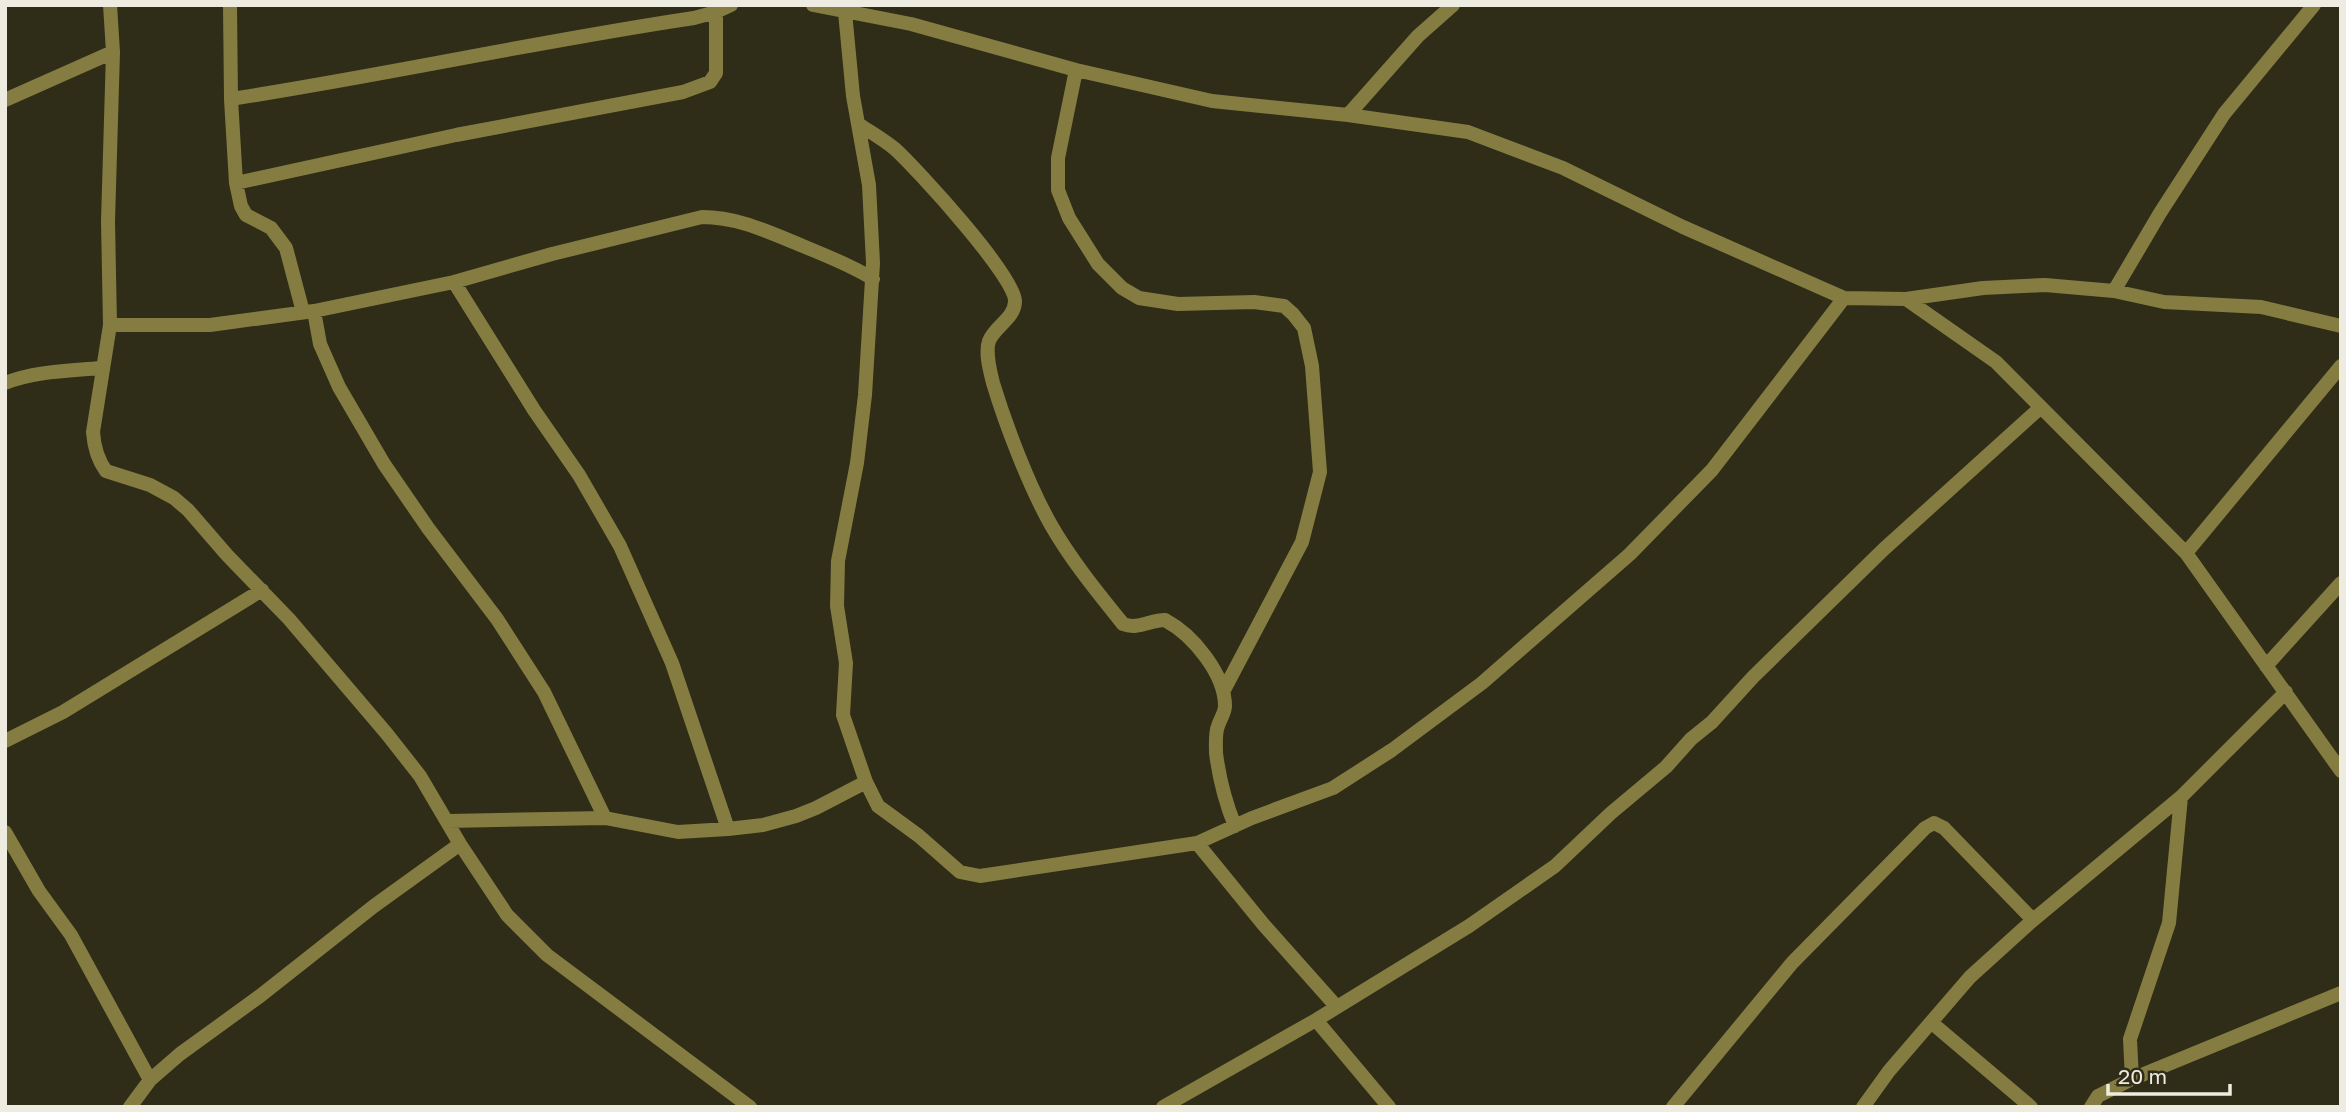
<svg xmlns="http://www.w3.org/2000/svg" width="2346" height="1112" viewBox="0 0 2346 1112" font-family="'Golos Text',sans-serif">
<rect width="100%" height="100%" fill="#2f2c18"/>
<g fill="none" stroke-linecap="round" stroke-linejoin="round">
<!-- minor -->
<path stroke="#857c42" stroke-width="14" d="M110,5L113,52L108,221L110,325L93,432C94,446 97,459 106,471L150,485L174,498L188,510L227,555L289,619L387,734L420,776L460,844L507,915L547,955L750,1107
M230,5L231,99L236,183L241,206L246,215L271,228L286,248L303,312
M813,5L911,24L1076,70L1212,101L1348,115L1468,132L1563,168L1683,227L1844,298L1906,299L1983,288L2045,285L2114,291L2164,302L2261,307L2341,326
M845,12L853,96L869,185L873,263L865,395L857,463L838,561L837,606L846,663L843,715L866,782L878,806L919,836L960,872L980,876L1197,843L1252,818L1333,788L1392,750L1482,683L1630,554L1712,470L1844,298
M1076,70L1058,158V190L1069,218L1098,264L1122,288L1139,298L1178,304L1254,302L1284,306L1293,314L1304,328L1312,366L1320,472L1302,542L1224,690
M231,99C386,75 539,41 694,18L716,12L731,5
M5,100L113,52
M1348,115L1418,36L1453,5
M860,125C872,133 884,140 895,149C916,168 1017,278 1015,302C1014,319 995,326 989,341C985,353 990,371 993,383C1006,426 1029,486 1051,525C1071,560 1098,593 1123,624C1138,630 1150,620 1165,620C1193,635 1225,674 1225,706C1225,713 1220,719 1218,726C1215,733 1216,745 1216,753C1219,777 1226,804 1235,826
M236,183L456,135L683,92L710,82L716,73V12
M454,282L534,410L579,475L620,546L672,663L728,829
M2114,291L2160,213L2224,114L2314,5
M1906,299L1996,362L2186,553L2341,771
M314,311L320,344L339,387L384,464L428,528L497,619L544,692L605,818
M110,325H210L314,311L454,282L552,254L702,217C737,217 766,231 798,244C824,255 849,264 873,279
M5,383C36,371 69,371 101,368
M2186,553L2341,366
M2266,666L2341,583
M5,741L63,712L262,590
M448,821L605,818L678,832L728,829L763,825L796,816L816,808L866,782
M5,832L39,891L71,935L150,1080
M1197,843L1263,924L1336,1006
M1316,1020L1389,1107
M1932,1023L2031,1107
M2132,1079L2341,993
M130,1107L150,1080L180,1054L260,996L374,906L460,844
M1163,1107L1316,1020L1469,926L1555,866L1611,813L1666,767L1691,739L1712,722L1753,677L1884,549L2041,407
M1673,1107L1792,963L1925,828L1934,823L1944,828L2033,920
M1863,1107L1889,1071L1970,977L2033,920L2181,797L2286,692
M2091,1107L2098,1096L2132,1079L2130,1039L2169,923L2181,797"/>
</g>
<!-- border -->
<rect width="2346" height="1112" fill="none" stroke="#eeece0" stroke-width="14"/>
<!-- scale -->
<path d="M2108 1084v10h122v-10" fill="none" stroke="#eeece0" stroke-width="3.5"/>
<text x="2118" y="1084" font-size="21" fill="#eeece0" stroke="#2f2c18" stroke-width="5" paint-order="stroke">20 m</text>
</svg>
